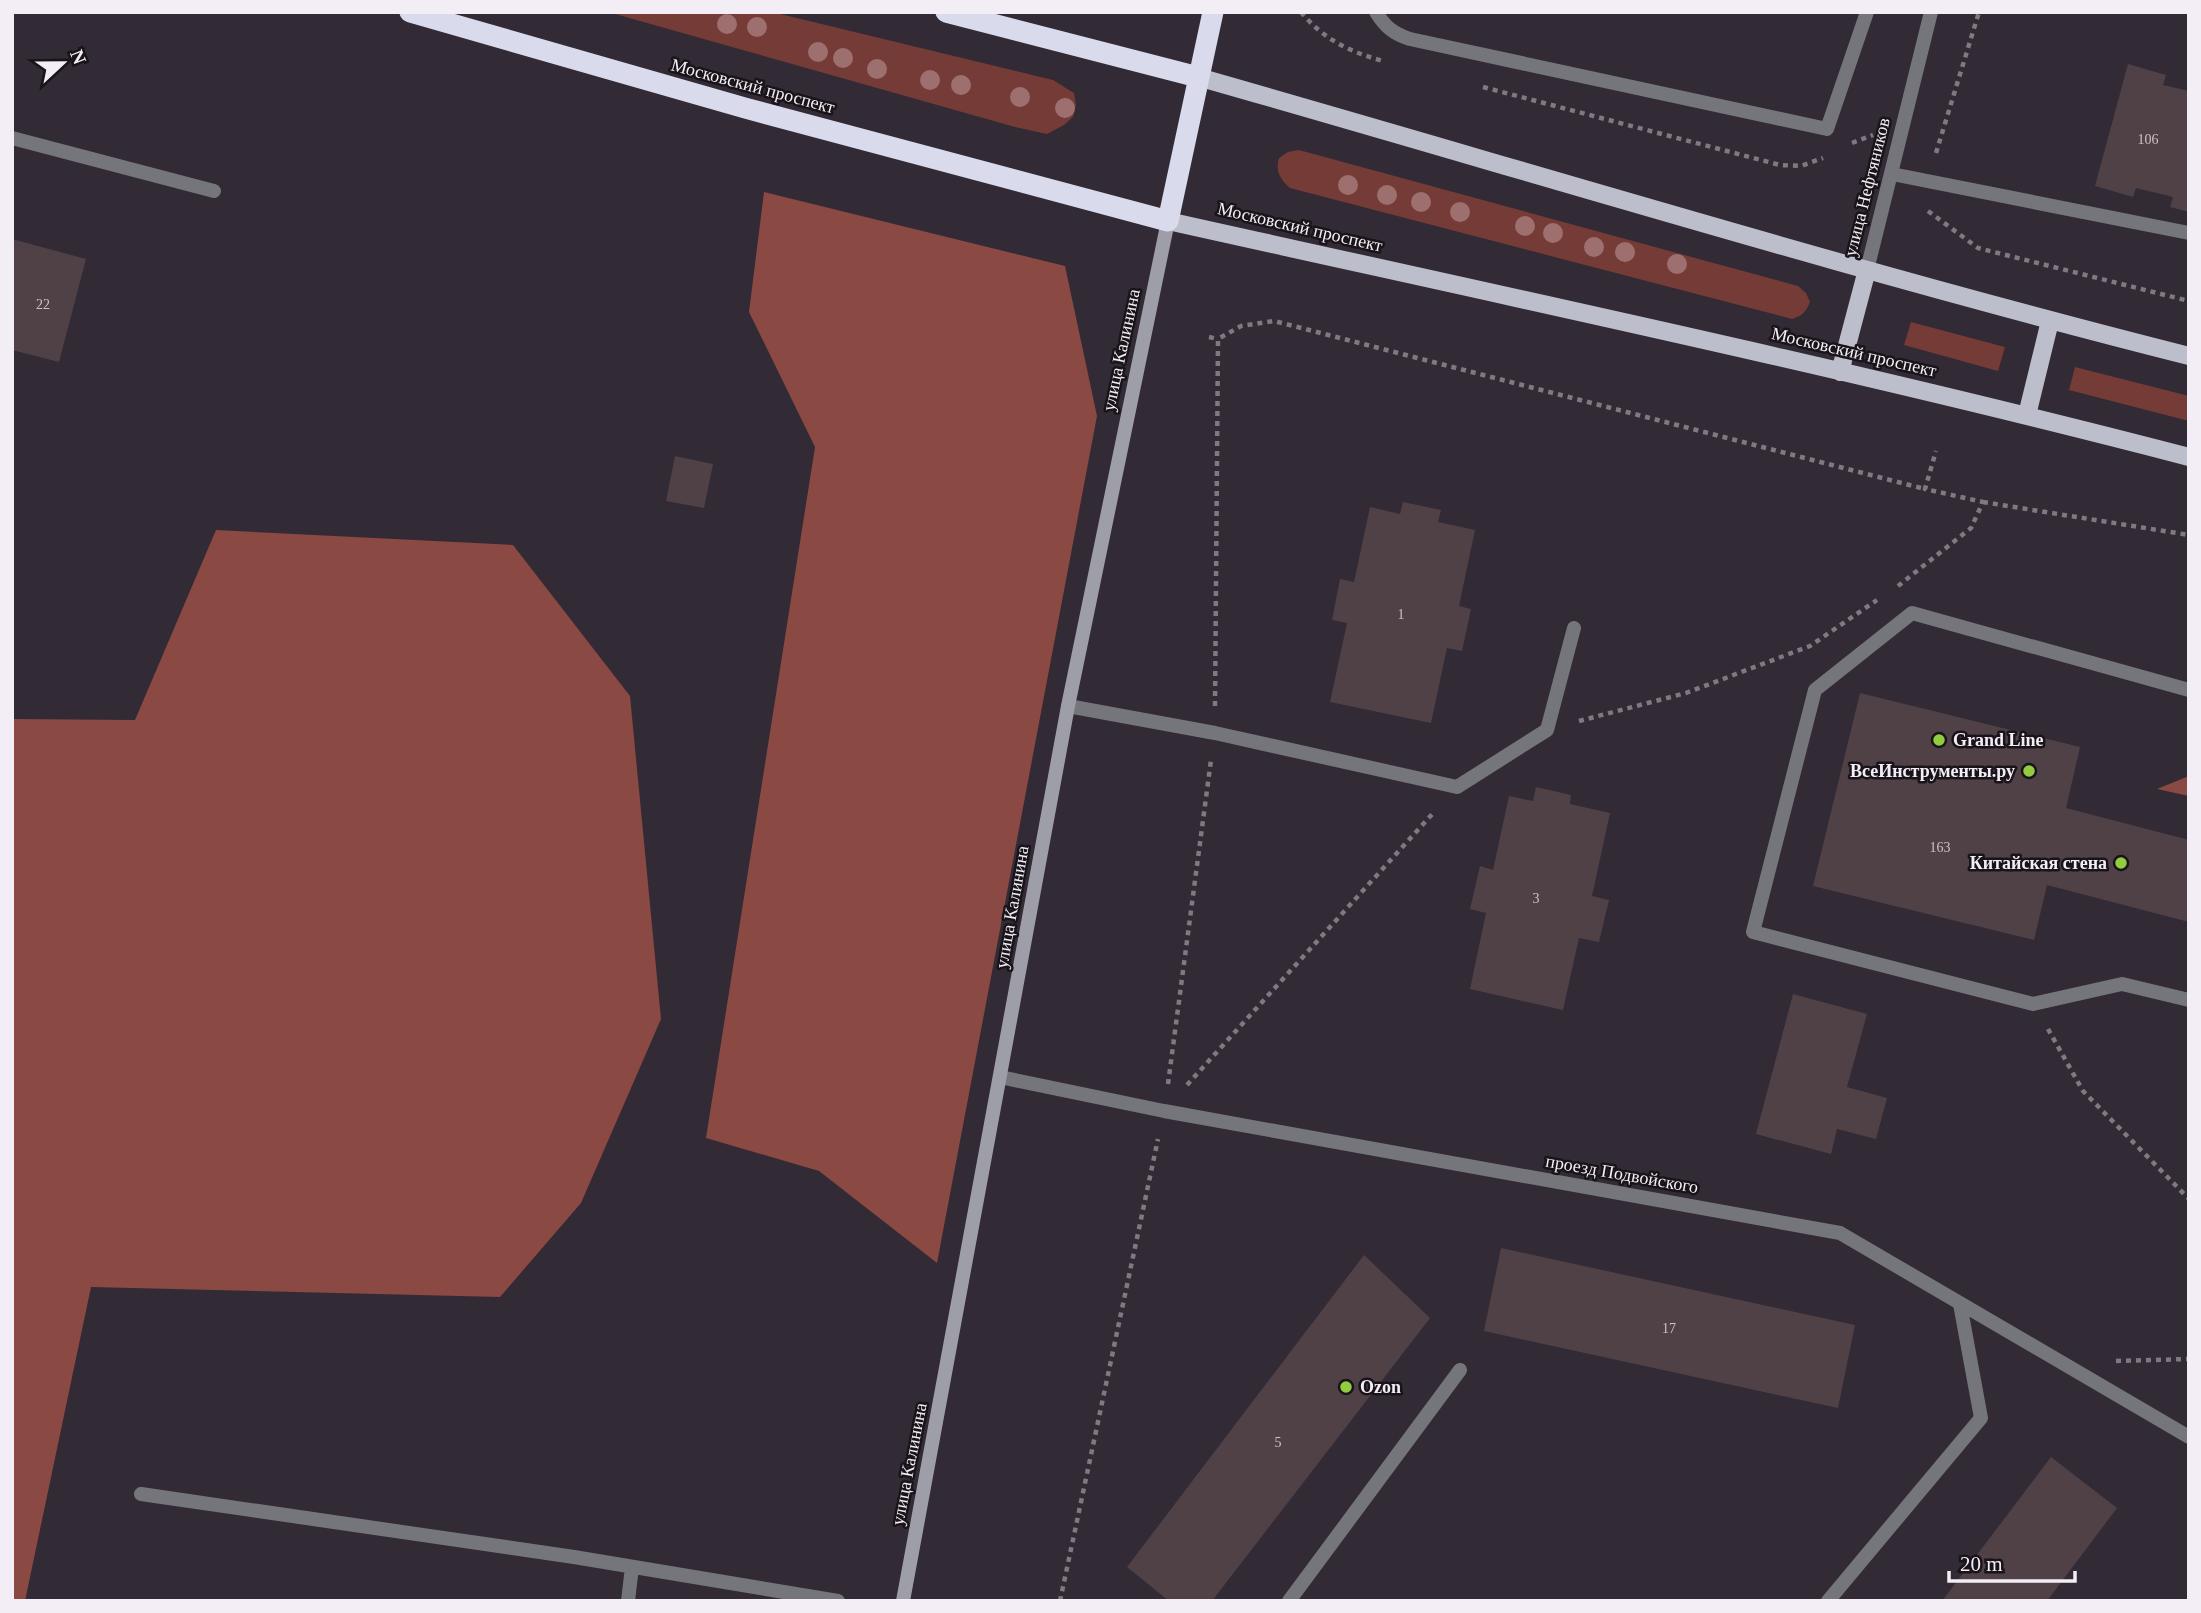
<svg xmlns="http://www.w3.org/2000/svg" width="2201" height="1613" viewBox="0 0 2201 1613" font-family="'Times New Roman',serif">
<rect width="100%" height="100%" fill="#322a35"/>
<!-- green -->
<path fill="#743b37" d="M608,12H772L1053,80L1074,93L1076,105L1073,117L1064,125L1047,134L1015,127Z
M1299,150L1798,286L1806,293L1810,302C1806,312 1802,316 1792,319L1290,188C1280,179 1275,171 1279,158L1288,152Z
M1911,322L2005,347L1998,371L1904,345Z
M2075,367L2189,396V421L2069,390Z"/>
<!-- forest -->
<path fill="#8a4943" d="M764,192L1065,266L1097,416L937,1263L819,1171L706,1138L815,447L749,312Z
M216,530L513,545L630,696L661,1019L581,1203L500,1297L91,1287L25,1601H12V719L135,720Z
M2189,776V796L2157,789Z"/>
<!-- building -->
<path fill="#504147" d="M2128,64L2166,75L2163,85L2189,91V212L2170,207L2173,197L2136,188L2133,197L2095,186Z
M12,239L86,259L59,362L12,350Z
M675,456L713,464L704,508L666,501Z
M1403,502L1441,510L1438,522L1475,530L1459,606L1471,609L1462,651L1447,648L1431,723L1330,702L1347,623L1332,620L1340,579L1354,582L1370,507L1400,514Z
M1860,693L2080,747L2066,808L2189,840V922L2047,885L2034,940L1813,886Z
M1536,787L1571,795L1570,804L1610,813L1592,896L1609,900L1599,942L1579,938L1563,1010L1470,989L1486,913L1470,909L1480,866L1493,870L1509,796L1533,801Z
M1793,994L1867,1014L1847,1087L1887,1098L1876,1139L1837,1129L1831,1154L1756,1134Z
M1501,1248L1855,1325L1838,1408L1484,1331Z
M1364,1255L1430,1318L1212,1601H1169L1127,1567Z
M2051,1457L2117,1508L2047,1601H1942Z"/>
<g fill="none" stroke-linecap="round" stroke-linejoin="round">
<!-- path -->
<path stroke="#807982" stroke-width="4.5" stroke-dasharray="5 5" stroke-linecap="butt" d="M1301,12C1323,39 1350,52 1383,61
M1483,87L1780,165L1801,166L1823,158
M1852,143L1873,135
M1936,153L1979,12
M1928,211L1978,248L2189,301
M1209,337L1218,339
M1983,502L2189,535
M1898,586L1971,528L1983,502L1925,489L1936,451
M1215,706L1218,339L1241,326L1274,321L1925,489
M1579,721L1686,693L1810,646L1877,600
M2048,1029L2083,1091L2189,1199
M1168,1084L1211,760
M1187,1085L1435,811
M2116,1361L2189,1359
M1060,1601L1158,1139"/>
<!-- lane -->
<path stroke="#75767c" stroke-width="14" d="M1376,12C1385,27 1394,34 1410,39L1827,129L1867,12
M12,138L214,191
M1892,174L2189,233
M2189,690L1912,613L1815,690L1753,932L2033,1004L2122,984L2189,1000
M1068,706L1215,733L1457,787L1547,730L1574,628
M141,1494L574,1557L838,1601
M628,1601L632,1567
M1289,1601L1460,1370
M1828,1601L1981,1418L1960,1304"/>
<!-- street -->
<path stroke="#75767c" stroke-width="14" d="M1867,270L1931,12
M1000,1077L1164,1111L1840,1233L2189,1437"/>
<!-- secondary -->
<path stroke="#9e9ea9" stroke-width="14" d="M903,1601L1068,706L1168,221"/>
<!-- primary -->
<path stroke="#bdbecc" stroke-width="18" d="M1198,77C1528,171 1856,272 2189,356
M1168,221C1509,297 1851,369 2189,457
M1840,372L1867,270
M2027,415L2050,321"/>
<!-- highway -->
<path stroke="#d9daec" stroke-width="21" d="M410,12L745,108L1168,221L1213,12
M946,12L1198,77"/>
</g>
<!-- trees -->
<g fill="#9e6f6f">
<circle cx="727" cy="24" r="10"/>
<circle cx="757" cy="27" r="10"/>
<circle cx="818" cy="52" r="10"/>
<circle cx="843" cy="58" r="10"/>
<circle cx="877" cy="69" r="10"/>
<circle cx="930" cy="80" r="10"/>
<circle cx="961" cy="85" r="10"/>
<circle cx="1020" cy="97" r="10"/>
<circle cx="1065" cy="108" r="10"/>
<circle cx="1348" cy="185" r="10"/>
<circle cx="1387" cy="195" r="10"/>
<circle cx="1421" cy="202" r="10"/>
<circle cx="1460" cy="212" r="10"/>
<circle cx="1525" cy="226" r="10"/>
<circle cx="1553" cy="233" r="10"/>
<circle cx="1594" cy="247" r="10"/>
<circle cx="1625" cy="252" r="10"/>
<circle cx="1677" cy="264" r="10"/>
</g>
<!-- markers -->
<g fill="#91cd3f" stroke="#181419" stroke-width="2.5">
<circle cx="1939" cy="740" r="7"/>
<circle cx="2029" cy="771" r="7"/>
<circle cx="2121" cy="863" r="7"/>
<circle cx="1346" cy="1387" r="7"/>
</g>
<g text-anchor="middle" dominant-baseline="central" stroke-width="5" stroke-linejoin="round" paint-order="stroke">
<!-- number labels -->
<g font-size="14" fill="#cac3ca">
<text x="2148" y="139">106</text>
<text x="43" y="304">22</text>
<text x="1401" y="614">1</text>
<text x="1940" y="847">163</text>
<text x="1536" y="898">3</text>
<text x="1669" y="1328">17</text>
<text x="1278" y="1442">5</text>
</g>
<!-- street labels -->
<g font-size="18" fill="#f3eef5" stroke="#181419">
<text transform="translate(753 86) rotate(15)">Московский проспект</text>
<text transform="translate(1867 187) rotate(-76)">улица Нефтяников</text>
<text transform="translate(1300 227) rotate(13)">Московский проспект</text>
<text transform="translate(1121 350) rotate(-78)">улица Калинина</text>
<text transform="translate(1854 352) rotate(13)">Московский проспект</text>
<text transform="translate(1012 907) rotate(-80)">улица Калинина</text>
<text transform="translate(1622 1174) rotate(10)">проезд Подвойского</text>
<text transform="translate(909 1464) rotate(-79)">улица Калинина</text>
</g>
<!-- poi labels -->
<g font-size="18" font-weight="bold" fill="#f3eef5" stroke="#181419" text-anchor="start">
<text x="1953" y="740">Grand Line</text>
<text x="2015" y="771" text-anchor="end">ВсеИнструменты.ру</text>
<text x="2107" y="863" text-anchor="end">Китайская стена</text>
<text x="1360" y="1387">Ozon</text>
</g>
</g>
<!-- border -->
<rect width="2201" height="1613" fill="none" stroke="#f3eef5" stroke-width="28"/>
<!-- north arrow -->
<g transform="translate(63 63) rotate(68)" stroke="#181419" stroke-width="5" paint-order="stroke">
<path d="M0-5L12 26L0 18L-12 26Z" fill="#f3eef5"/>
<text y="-10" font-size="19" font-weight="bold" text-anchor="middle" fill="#f3eef5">N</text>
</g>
<!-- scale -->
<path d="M1949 1571v10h126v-10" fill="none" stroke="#f3eef5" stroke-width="3.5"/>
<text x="1960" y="1571" font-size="21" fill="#f3eef5" stroke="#181419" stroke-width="5" paint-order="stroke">20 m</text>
</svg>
